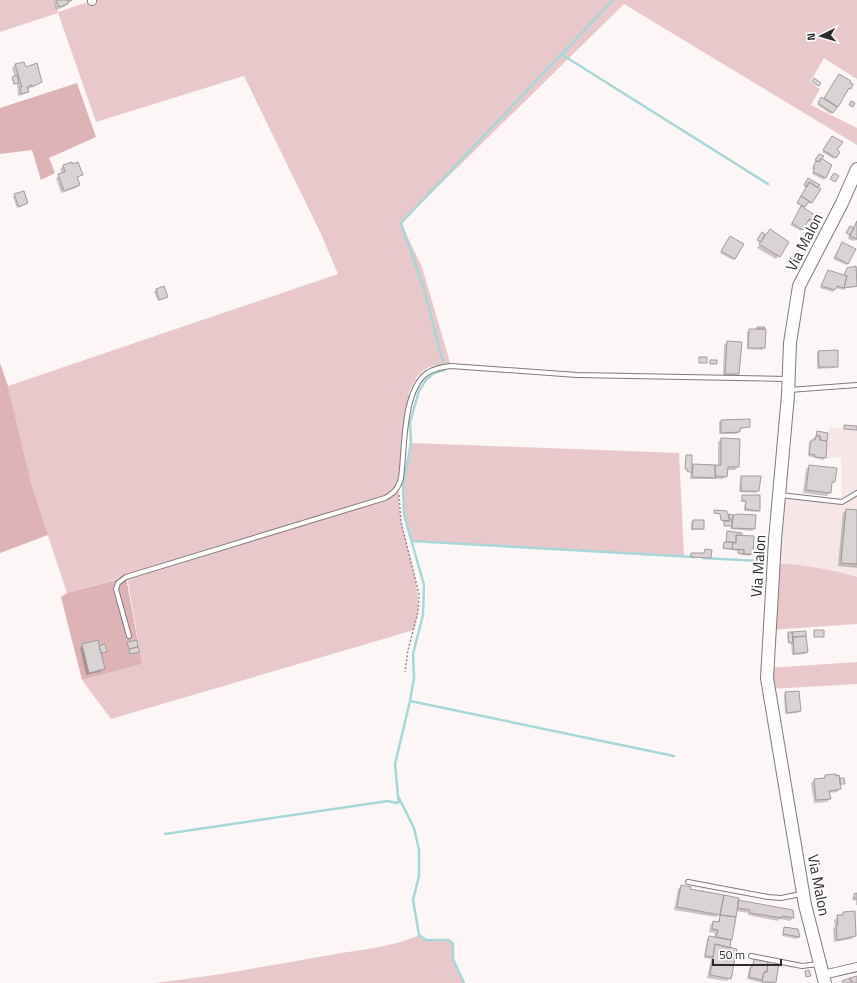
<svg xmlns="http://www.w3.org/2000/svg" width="857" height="983" viewBox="0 0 857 983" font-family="'Titillium Web',sans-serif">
<rect width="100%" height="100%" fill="#fdf6f6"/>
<!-- built -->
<path fill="#f6e6e7" d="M829,428L857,430V577L835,570L774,563L779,495L842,502L841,457L826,458Z"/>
<!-- green -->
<path fill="#e8c8cb" d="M0,0H53L58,12L94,0H857V79L824,58L810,82L820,89L811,105L857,128V145L624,4L401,223L422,267L451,366C428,361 418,372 409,392C408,428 397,465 399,501C401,545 428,586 414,630L111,719L82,680L142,664L127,576L67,593L31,484L8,386L338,274L321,234L244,76L96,122L58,13L0,32Z
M411,443L679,453L684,556L412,541L404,515L403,485Z
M774,563C803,565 829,568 857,577V624L770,630Z
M857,662V684L769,689L768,668Z
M419,935L426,940H449L453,944V959L464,983H153C212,977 271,965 330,955C357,950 394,947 419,935Z"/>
<!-- forest -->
<path fill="#deb3b6" d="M77,83L96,137L49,158L55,173L41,180L32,150L0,154V108Z
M0,363L8,386L31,483L48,535L0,553Z
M126,577L142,664L82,680L61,597L67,593Z"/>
<!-- shadow -->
<path fill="#0003" fill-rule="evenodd" d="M53,0H72L64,7L56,10Z
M15,65L25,68L41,82L27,90L25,94L18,96L17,84H14L12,78L15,77L12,68Z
M838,78L850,88L831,114L817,105L820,100L822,103Z
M831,139L835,157L834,159L822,152Z
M819,155L830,171L824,180L812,174L814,170L812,169Z
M63,166L82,174L76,179L79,185L76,188L61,193L56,178L62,174L60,169Z
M809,180L812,202L810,204L807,202L803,208L814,222L812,224L807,221L801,231L790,225L803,207L797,203L806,188L804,186Z
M15,195L27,203L17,208L13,197Z
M857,220V240L853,241L848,239L849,235L846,233L849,228L852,229Z
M762,233L766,235L779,256L776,259L757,248L761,243L758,241Z
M728,239L735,259L733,260L720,253Z
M842,243L848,263L846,265L833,259Z
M857,267V287L846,288L844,290L835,288L833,292L820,288L828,272L843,276L847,269Z
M156,290L167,297L158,301L154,292Z
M757,328L764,348L762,350L747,349V332L749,330H757Z
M727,342L738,374L735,377L723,376L724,345Z
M819,352L837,366L835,368L817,369V353Z
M721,421L749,426L739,430L737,434H719V422Z
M817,432L825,458L823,460L808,456L809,442L813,441L814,437H816Z
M721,439L738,467L735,470H726V476L723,479H690L691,472H687V469H685L686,457L691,467L693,465L718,466V442Z
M809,466L834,481L831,485L830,493L827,496L803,493L806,469Z
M742,477L758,491L756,493L739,492L740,479Z
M743,496L759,510L758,512L744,511L745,502H740Z
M846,510L857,511V568L838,566L843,513Z
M715,511L726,515L754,529L752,531L730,529L731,526H724V521H721L720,514H714ZM728,519L731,520V522H728Z
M693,521L703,528L701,530H691V523Z
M727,532L741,534L752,554L750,556L743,555L738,554V551L723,549V543H726Z
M805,632L807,652L805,654L792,655L791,643H788L787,634Z
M83,645L98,647L106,652L100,654L104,669L100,672L86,675L80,648Z
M786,693L800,711L798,713L785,714L784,695Z
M825,776L844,779V784L839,785L840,789L837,792L829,793L830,799L827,802L814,803L811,783L814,780L822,779Z
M681,886L689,890L738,901L793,918L790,921L780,919L778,921L748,915V913L736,911L729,948L730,978L727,981L707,978L711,959L704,958L707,939L709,937L714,938L715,933L709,932L710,925L713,922H717L722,914L720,913L716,917L674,910L678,889Z
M857,894V905H856V900L853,901L852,897Z
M843,913L855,936L852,939L834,942L833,929L835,927L834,920Z
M785,928L797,930L799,937L797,939L782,936Z
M755,960L775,982L774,983H763L747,979L749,969Z"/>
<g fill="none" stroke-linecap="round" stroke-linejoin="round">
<!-- stream -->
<path stroke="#a7d8d9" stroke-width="2.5" d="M561,54L768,184
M412,541L694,557
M703,558L760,561
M410,701L674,756
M165,834L388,801L396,803L399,802L398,797
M464,983L453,959V944L449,940H426L419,935L413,900L419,876V850L414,828L398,796L395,764L410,701L414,678L413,654L423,615L424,585L404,515L403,485L411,443L410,422L419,391L426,380L434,373L445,370L424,289L401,223L613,0"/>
</g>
<!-- building -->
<path fill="#dad3d3" stroke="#a39c9c" d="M56,0H72L67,2L68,4L59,7Z
M24,62L26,67L37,63L42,82L32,87V85L27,87L29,92L21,94L20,87H22L15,64Z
M839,74L851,81L850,83L853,84L851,89L849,88L838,107L824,98Z
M17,75L19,83L14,84L12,77Z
M814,78L821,83L819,86L812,82Z
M821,97L837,107L833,113L818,103Z
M851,101L855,103L853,107L849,105Z
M832,136L843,142L837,150L840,152L836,158L823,150Z
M819,154L824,156L819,162L815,160Z
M821,158L832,165L826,178L813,172L815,168L813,167L816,161L819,162Z
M72,162V164L78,162L83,175L77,177L80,185L64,191L58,174L65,172L63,165Z
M834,173L839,176L835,182L830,179Z
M808,178L820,185L818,188L809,182L807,187L804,185Z
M809,182L821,189L812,203L801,196Z
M24,191L28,203L19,207L14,194Z
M801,196L809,201L805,207L797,203Z
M801,206L818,217L815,223L809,219L803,230L792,223Z
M857,221V239L850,236Z
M850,226L854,228L850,235L846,233Z
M770,229L789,242L780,257L759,244Z
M762,232L765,234L761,242L757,240Z
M730,236L744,244L735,259L721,251Z
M842,242L856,249L848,264L835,257Z
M856,266L857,286L844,288L847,276L844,275L847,268Z
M828,270L847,276L844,288L837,286L835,290L821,286Z
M164,286L168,297L159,300L156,289Z
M757,327H765L764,329H757Z
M749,329H766L765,348H748Z
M727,341L742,342L739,374H725Z
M838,350V367H819L818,351Z
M699,357H707V363H699Z
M710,360H717V364H710Z
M750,419V427L740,428V432L721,433V420Z
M844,425L857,426V430L844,429Z
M817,431L828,433L827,441L820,440V436H816Z
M816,436H820V440L827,441L826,458L815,457V455L809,454L811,440H815Z
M721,438L740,439L739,467H728L727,477L715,476V465H721Z
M686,455H692V473L687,471V469H685Z
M693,464L715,465L716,478L692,477Z
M809,465L837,468L835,482H832L831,493L806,490Z
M741,476H761L759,491H741Z
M742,495H760V511L745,509L746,501L742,500Z
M846,509L857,510V564L841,563Z
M714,510L727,511V514H729V521L721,520L720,514L714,513Z
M729,514L733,515V519H729Z
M739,514L756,515L755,529L732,528L733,515Z
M693,520H704V529H692Z
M724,521H732V526H724Z
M727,531L742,533V535H736V543L726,542Z
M736,535L754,536L753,554H744V550L732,549L733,542L736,543Z
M724,542H733L732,549L723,548Z
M705,549L712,550L711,558L691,557V553H704Z
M738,549L744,550V554L738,553Z
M814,630H824V637H814Z
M806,631V636L793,637L792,632Z
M788,632H792L793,643H789Z
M806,636L808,652L794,654L793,637Z
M98,640L105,669L89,673L82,644Z
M137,640L138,647L129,649L127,642Z
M105,644L107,652L101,653L99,646Z
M138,647L140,652L130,654L129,649Z
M799,691L801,711L787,713L785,692Z
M836,774V776L839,775L841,789L829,791L831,799L816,800L814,779L825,778V775Z
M840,778H844L845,784H840Z
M681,885L691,887L690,889L724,895L720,915L677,907Z
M857,893V899H855L854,894Z
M724,895L739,898L736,917L720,915Z
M738,900L793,910L794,918L782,916V918L750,913V910L738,908Z
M855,911L856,936L837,940L836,925H838L837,915H843V912Z
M720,915L736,917L732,940L716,937L718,930L712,929L713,921L719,922Z
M784,927L798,929L800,937L783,934Z
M709,936L731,940L730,948L715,944L713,957L705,956Z
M715,944L737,949L731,979L710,975Z
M754,959L768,961L767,972H764L762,980L749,977L751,966H753Z
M768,961L779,963L776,982H762L764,972H767Z
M809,970L811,976L806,977L805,971Z
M857,976V983H852L850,978Z
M850,978L852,983H843L842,981Z"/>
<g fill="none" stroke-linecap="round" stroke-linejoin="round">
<defs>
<path id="lane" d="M789,390L857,385
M780,495L842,502L857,493
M129,636L116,589L118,583L126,577L385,498C394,493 398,489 401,478C405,450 402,391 427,373C435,368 442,367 451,366L577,375L787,379
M688,882L768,897L781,898L801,894
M751,956L802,966L818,964"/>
<path id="street" d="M92,0V1
M823,975L857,967"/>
<path id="secondary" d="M825,983L805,905L767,678L775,540L788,395L790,343L799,286L842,203L857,169"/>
</defs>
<!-- lane casing -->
<use href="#lane" stroke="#80797a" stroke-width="6"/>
<!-- street casing -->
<use href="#street" stroke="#80797a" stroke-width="10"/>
<!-- secondary casing -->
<use href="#secondary" stroke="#80797a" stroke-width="14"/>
<!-- path -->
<path stroke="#938e8e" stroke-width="1.5" stroke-dasharray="2 2" stroke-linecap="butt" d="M399,495L401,522L419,594L418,612L408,650L405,672"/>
<!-- lane -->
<use href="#lane" stroke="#fff" stroke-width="4"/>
<!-- street -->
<use href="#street" stroke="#fff" stroke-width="8"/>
<!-- secondary -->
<use href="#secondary" stroke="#fff" stroke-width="12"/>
</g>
<g text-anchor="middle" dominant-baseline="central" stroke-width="4" stroke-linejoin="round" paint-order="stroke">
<!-- street labels -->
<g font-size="15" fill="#2d2a2a" stroke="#fff">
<text transform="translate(804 242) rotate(-63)">Via Malon</text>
<text transform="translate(758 566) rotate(-86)">Via Malon</text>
<text transform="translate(819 885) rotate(79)">Via Malon</text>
</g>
</g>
<!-- north arrow -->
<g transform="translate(821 36) rotate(265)" stroke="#ffffff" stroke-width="3" paint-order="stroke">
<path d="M0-3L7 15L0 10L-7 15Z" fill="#2d2a2a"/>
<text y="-6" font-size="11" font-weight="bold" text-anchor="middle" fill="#2d2a2a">N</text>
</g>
<!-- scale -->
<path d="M713 959v6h68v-6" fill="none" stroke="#2d2a2a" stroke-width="2"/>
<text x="719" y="959" font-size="12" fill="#2d2a2a" stroke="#ffffff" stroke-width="3" paint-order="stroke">50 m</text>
</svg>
